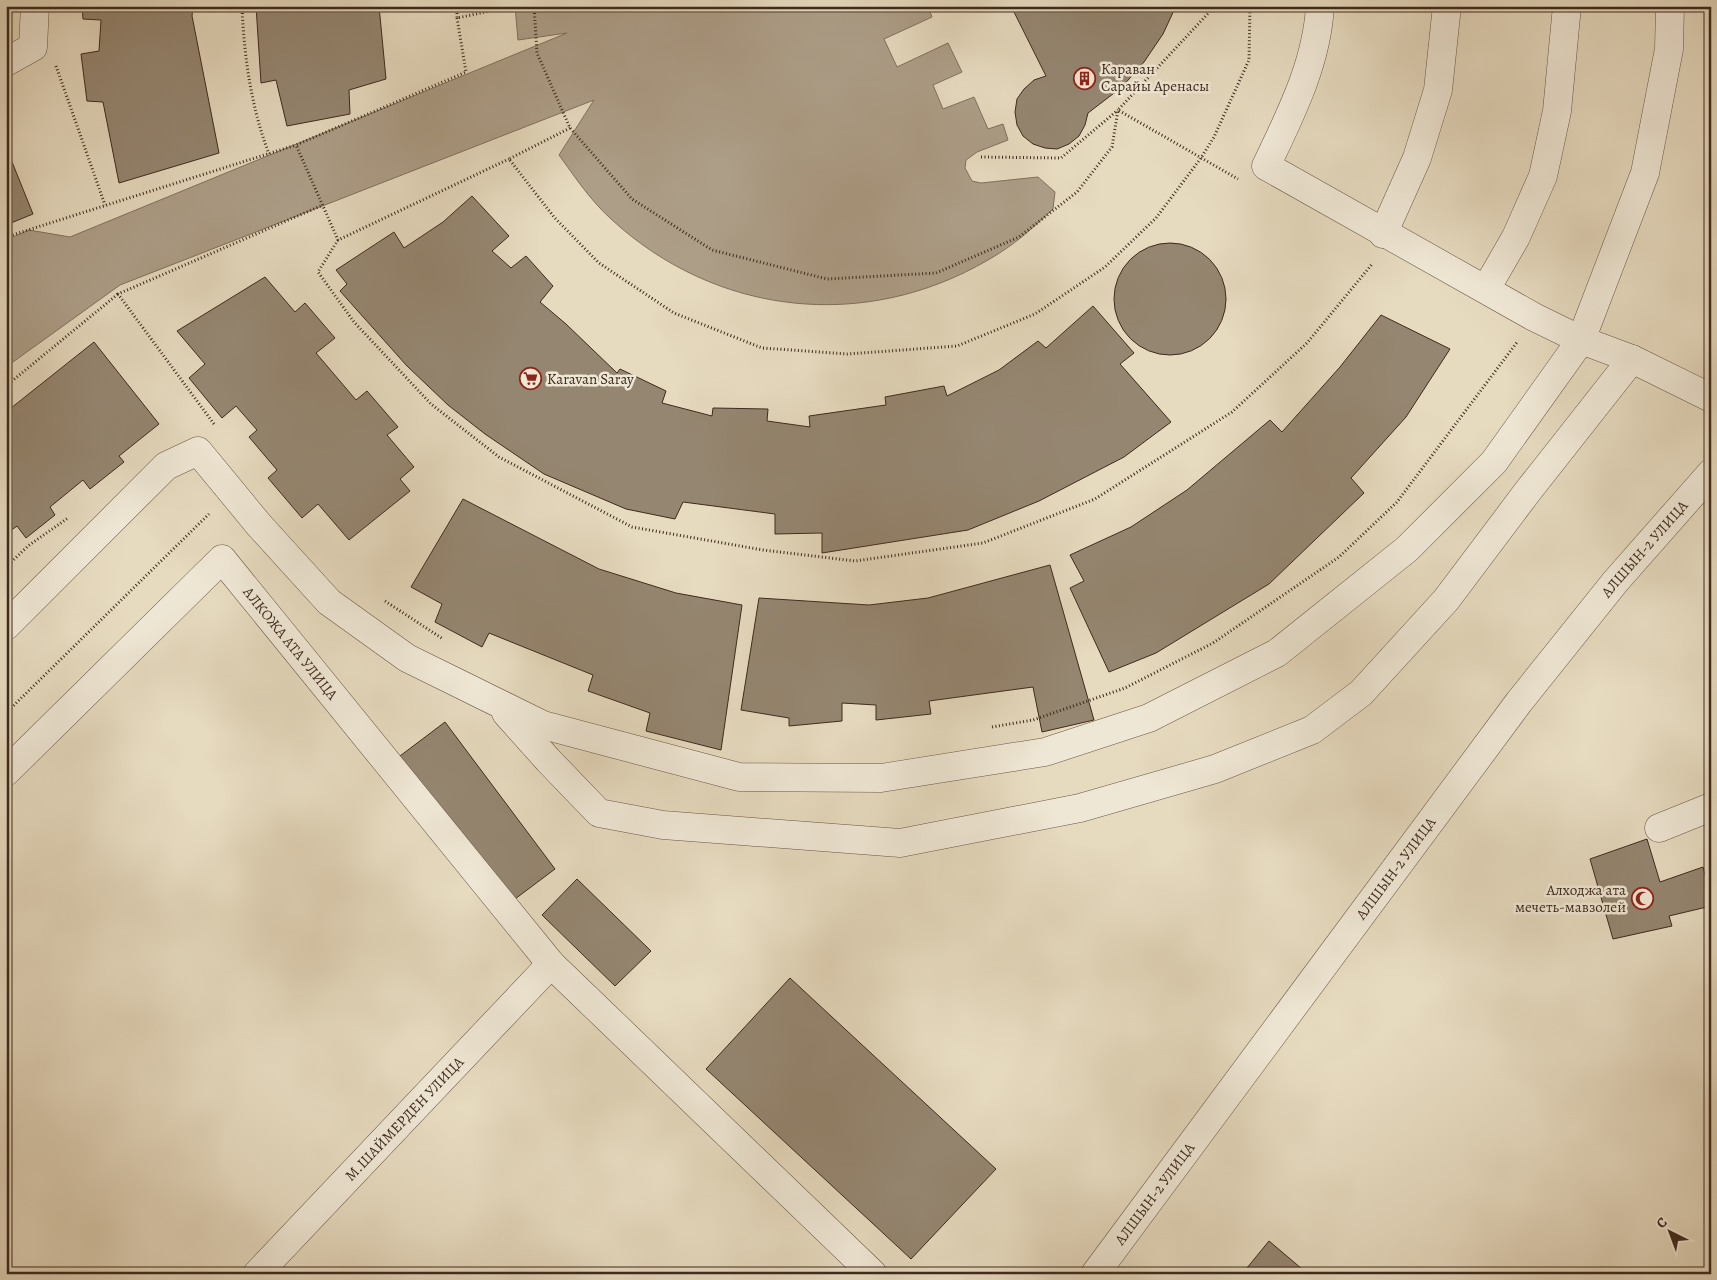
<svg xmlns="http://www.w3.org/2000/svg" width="1717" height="1280" viewBox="0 0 1717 1280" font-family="Alegreya,serif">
<rect width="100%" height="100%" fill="#e6dabf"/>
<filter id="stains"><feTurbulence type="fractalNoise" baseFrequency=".004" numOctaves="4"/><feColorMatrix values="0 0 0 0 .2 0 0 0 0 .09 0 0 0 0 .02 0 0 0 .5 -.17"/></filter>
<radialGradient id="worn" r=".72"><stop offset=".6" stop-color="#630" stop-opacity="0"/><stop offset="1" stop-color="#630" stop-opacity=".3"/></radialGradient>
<!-- water -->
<path fill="#ad9e88" stroke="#81705d" d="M515,6H899L900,9L907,6H928L932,17L884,39L897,67L948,43L962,72L933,85L943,109L974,97L988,129L1003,124L1008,140L977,152L966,160L965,168L972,181L981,183L1038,177L1055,192L1053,209C1033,228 1013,246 988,260C865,332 716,316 611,219C590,200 575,177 559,155L594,100L120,285L6,367V240L29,230L70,237L567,33L518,40Z"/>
<!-- building -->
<path fill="#958671" stroke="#3e2a1d" d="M82,6H193L192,16L219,153L119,183L103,102L87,101L81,54L99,51L101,20L83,19Z
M256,6H379L386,79L349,90L350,114L287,126L276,80L261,83Z
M1011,6H1176L1163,34L1144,62L1122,87L1088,113L1085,125L1079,136L1069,144L1057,149L1045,148L1033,144L1023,136L1017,125L1015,112L1017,99L1024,89L1034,80L1046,76Z
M6,147L33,214L6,225Z
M472,196L509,236L492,251L511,268L526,256L553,286L540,302L566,324L617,373L620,369L666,391L662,403L712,416L713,408L768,409L767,421L810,427L809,416L886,405L885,397L944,386L947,396L999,370L1038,341L1046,348L1093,306L1134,353L1120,364L1171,422L1124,457L1039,501L968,530L822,553V533L775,534V514L683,502L675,519L626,509L544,474L485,434L448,405L407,366L340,291L347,284L336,270L394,232L404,248L443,222Z
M1114 299a56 56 0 1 1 112 0a56 56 0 1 1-112 0Z
M265,277L295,312L305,303L335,338L316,353L356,400L367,391L398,427L387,435L414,467L400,479L410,491L349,540L318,504L302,518L268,478L277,470L249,437L257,430L236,406L222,418L189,378L205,364L177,331Z
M1381,315L1450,349L1406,417L1351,478L1364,493L1269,584L1156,653L1109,672L1070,588L1084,581L1070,555L1131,527L1187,490L1270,420L1282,432L1340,367Z
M94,342L159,424L119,456L124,462L90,489L83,480L50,507L55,515L26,538L17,526L6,534V412Z
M463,499L599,569L676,593L742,605L721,750L646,731L650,713L588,691L593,675L489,633L482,647L435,622L442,604L411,587Z
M1050,565L1094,720L1042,732L1033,687L929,701L931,714L876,720V705L842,703V721L789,726V718L741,710L759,598L869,605L928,598Z
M445,722L555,869L511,902L400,756Z
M1647,839L1660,882L1703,867L1711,898V906L1669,916L1672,926L1613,939L1590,859Z
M577,879L651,951L615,986L542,915Z
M790,978L996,1169L911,1259L706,1069Z
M1269,1241L1308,1274H1242Z"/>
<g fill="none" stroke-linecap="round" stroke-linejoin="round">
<defs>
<g id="minor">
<path d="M1320,6C1317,63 1290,116 1266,166L1534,317L1581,340L1632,359L1711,398"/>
<path d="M6,62L33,47L35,6"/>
<path d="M1383,234L1417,158L1438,90L1447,6"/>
<path d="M1486,289L1516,237L1543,176L1557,111L1567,6"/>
<path d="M6,626L166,466L198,451L259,525L329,602L407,658L543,725L739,777L881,778L1045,752L1149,718L1277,653L1407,549L1494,462L1581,340L1645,173L1669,49L1670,6"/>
<path d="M506,713L548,760L599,813L663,825L900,843L1080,808L1215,769L1312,730L1361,693L1446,600L1528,491L1632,359"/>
<path id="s1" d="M6,772L222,559L551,964L873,1274"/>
<path d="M1659,828L1711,807"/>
<path id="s2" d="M257,1274L551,964"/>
<path id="s3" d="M1095,1274L1519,702L1615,582L1711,473"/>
</g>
</defs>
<!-- minor casing -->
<use href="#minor" stroke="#685646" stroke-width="29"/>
<!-- path -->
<path stroke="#3e2a1d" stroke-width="3" stroke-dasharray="1 2.5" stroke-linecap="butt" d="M242,6C244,56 251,107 269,154
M457,6V18L514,6
M534,6L537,53L570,128L632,199L712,250L827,279L936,273L1019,237L1077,192L1112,147L1118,110
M1215,6L1118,110L1238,179
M457,18L466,72L296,145L338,240L509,159
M56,66L105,205
M570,128L509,159L554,217L599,263L674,313L762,348L847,354L957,346L1035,314L1105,267L1156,218L1201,158L1214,137L1249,60L1250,6
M981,157L1061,158L1118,110
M6,237L296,145
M338,240L318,272L354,322L431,404L499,457L632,527L763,550L855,561L983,543L1095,499L1232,412L1307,343L1373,263
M6,386L118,294
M214,424L118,294L323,205
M6,567L28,546L68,518
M385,601L443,639
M6,713L209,514
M992,727L1033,720L1125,688L1213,643L1339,557L1397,502L1518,341"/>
<!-- minor -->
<use href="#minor" stroke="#efe7d5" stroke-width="28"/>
</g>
<!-- icons -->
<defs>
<symbol id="building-ring" viewBox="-11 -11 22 22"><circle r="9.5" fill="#efe7d5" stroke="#8f2418" stroke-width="1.5"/><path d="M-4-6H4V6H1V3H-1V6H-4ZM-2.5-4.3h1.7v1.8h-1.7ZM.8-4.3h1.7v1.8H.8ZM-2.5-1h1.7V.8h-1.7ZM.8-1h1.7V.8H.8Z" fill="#8f2418"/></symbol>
<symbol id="supermarket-ring" viewBox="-11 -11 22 22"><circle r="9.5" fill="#efe7d5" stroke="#8f2418" stroke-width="1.5"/><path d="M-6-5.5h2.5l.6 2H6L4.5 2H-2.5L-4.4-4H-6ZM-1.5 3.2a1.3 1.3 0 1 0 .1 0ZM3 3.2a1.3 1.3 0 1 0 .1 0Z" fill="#8f2418"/></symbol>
<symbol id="mosque-ring" viewBox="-11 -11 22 22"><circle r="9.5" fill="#efe7d5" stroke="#8f2418" stroke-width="1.5"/><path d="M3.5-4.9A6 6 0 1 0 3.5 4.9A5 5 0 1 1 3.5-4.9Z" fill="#8f2418"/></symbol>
</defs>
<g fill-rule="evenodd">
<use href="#building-ring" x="1072" y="66" width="25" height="25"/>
<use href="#supermarket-ring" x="518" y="366" width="25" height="25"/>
<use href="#mosque-ring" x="1630" y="886" width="25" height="25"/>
</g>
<g text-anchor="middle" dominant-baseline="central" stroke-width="5" stroke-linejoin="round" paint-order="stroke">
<!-- poi labels -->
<g font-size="15" fill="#3e2a1d" stroke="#efe7d5" text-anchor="start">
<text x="1101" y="69">Караван<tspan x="1101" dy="17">Сарайы Аренасы</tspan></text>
<text x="547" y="379">Karavan Saray</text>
<text x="1626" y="890" text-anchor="end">Алходжа ата<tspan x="1626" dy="17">мечеть-мавзолей</tspan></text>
</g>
<!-- street labels -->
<g font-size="15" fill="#3e2a1d" stroke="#efe7d5">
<text stroke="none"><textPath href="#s3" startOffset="910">АЛШЫН-2 УЛИЦА</textPath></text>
<text stroke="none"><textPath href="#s1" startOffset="412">АЛКОЖА АТА УЛИЦА</textPath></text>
<text stroke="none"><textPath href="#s3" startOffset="505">АЛШЫН-2 УЛИЦА</textPath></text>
<text stroke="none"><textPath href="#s2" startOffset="214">М.ШАЙМЕРДЕН УЛИЦА</textPath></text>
<text stroke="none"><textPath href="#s3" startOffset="100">АЛШЫН-2 УЛИЦА</textPath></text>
</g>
</g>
<!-- margin -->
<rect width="1717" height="1280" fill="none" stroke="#e6dabf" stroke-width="25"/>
<rect x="8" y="8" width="1702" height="1265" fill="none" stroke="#3e2a1d" stroke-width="2.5"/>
<rect x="12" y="12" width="1692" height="1255" fill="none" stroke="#3e2a1d"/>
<!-- north arrow -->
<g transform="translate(1670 1232) rotate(318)" stroke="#efe7d5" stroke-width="4" paint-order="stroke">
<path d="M0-4L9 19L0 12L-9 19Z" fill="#3e2a1d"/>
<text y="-8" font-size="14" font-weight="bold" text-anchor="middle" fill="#3e2a1d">С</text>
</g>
<rect width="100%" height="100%" filter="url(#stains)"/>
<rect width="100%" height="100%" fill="url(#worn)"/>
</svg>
